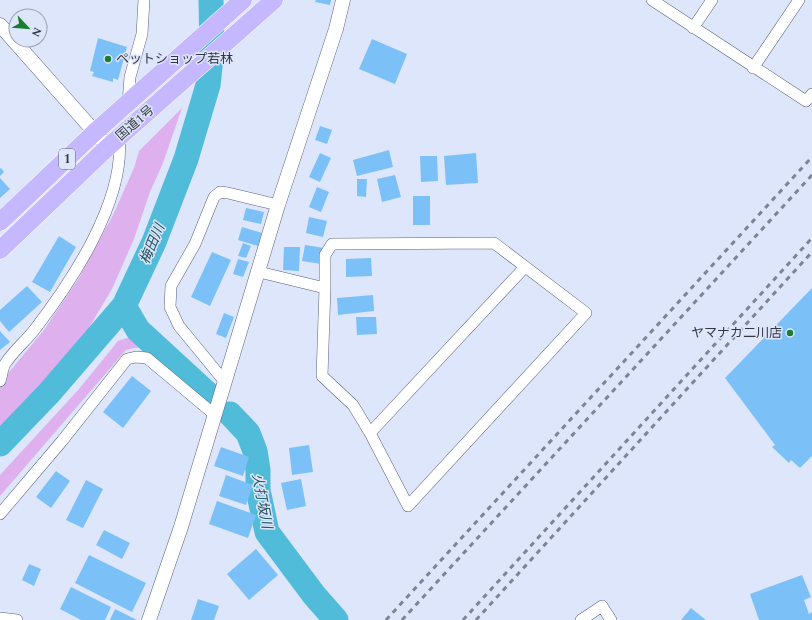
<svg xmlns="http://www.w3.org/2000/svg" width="812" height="620" viewBox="0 0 812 620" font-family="Spectral,'Noto Sans JP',serif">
<rect width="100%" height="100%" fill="#dee6fc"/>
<!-- green -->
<path fill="#deb1ee" d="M182,108L163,163L150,192L134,239L112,289L78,346L19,417L0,432V383L44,330L79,278L113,215L134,168L139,151Z
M136,335L144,346L126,350L0,496V475L79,389L118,341Z"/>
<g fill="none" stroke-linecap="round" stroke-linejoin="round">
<!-- river -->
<path stroke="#51bcda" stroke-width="25" d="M124,306L138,330L212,398
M230,414L248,433L255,451L258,470V490L267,532L314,595L336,620
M0,444L49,393L124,306L154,242L186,159L208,85L212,49L211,0"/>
</g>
<!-- building -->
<path fill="#7bc1f8" d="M316,0H331L330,5L315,2Z
M98,38L127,47L118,80L113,78V82L92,76L94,72L90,71Z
M372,39L407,54L395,84L359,69Z
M320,126L332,130L327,144L315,140Z
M389,150L393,167L357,176L353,160Z
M320,153L331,158L320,182L309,177Z
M476,153L478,183L446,185L444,156Z
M420,156H437L438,181L421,182Z
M1,168L4,172L0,176V169Z
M395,175L401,197L382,202L377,179Z
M0,178L10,189L0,198Z
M357,179H367L366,197L357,196Z
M317,187L329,192L321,212L309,207Z
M413,196H430V225H413Z
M246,208L264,212L261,224L243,220Z
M309,217L327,221L323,237L306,233Z
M242,227L262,233L258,246L238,240Z
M59,236L76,247L50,292L32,282Z
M243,243L251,246L246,258L238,256Z
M305,245L324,248L321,264L302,261Z
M284,247H300L299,271L283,270Z
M212,252L231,260L210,306L191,297Z
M371,258L372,276L346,277V259Z
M238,259L249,262L243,277L233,274Z
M27,286L42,302L9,332L0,321V310Z
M812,288V456L800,468L791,460L789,463L772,447L775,445L725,378Z
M373,295L374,311L338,315L337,298Z
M224,313L234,317L226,338L216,334Z
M356,317H376L377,334L357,335Z
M0,331L10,342L0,350Z
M132,376L151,391L123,428L103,412Z
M309,445L313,472L292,475L289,448Z
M221,447L249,457L243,476L214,466Z
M56,471L70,481L51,508L36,497Z
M226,475L253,485L246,505L219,496Z
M301,479L306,506L287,510L281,483Z
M86,480L103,489L83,528L66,520Z
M217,501L256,515L248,538L209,524Z
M104,530L130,543L122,559L96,545Z
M256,549L278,575L249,600L227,574Z
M89,555L146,583L132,612L75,583Z
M29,564L41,569L34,586L22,580Z
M802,575L811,597L804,600L809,614L812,612V620H759L750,594Z
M71,587L111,607L105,620H81L60,609Z
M198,599L219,606L214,620H191Z
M691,608L706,620H681Z
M115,609L137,620H110Z"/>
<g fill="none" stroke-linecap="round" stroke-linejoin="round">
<defs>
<path id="minor" d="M652,0L806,101L812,94
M693,28L712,0
M753,68L799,0
M128,103L130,77L142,34L144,0
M259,272L325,288V255L332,244L494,243L586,313L408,506L370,433L353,405L322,376L325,288
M0,381C2,376 2,369 5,364C13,351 26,341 35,329C72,281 126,200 119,137
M225,382L179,326L170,307L171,286L195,244L214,197L220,192L228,193L278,205
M370,433L525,267
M0,514L62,441L127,359L136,357L147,358L215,415
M0,618L17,620
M581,620L602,606L611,620"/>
<path id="tertiary" d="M0,25L108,147
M149,620L181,527L278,205L336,29L343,0"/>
<path id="trunk" d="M0,222L95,132L243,0
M0,250L108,147L274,0"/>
</defs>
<!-- minor casing -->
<use href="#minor" stroke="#586178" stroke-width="12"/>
<!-- tertiary casing -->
<use href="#tertiary" stroke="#586178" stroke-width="15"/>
<!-- trunk casing -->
<use href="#trunk" stroke="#fff" stroke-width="19"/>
<!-- minor -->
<use href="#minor" stroke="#fff" stroke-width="11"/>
<!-- tertiary -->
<use href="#tertiary" stroke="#fff" stroke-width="14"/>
<!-- trunk -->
<use href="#trunk" stroke="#c6b8fe" stroke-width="18"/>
<!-- rail -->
<path stroke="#7f8494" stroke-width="3" stroke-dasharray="5 5" stroke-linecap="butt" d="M386,620L812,157
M402,620L812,175
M463,620L812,238
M476,620L812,252"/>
</g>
<!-- markers -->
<g fill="#1a7d30" stroke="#dee6fc" stroke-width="1.5">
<circle cx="108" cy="59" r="4"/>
<circle cx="790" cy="333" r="4"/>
</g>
<g text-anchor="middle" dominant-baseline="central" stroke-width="3" stroke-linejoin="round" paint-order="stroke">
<!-- shield labels -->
<rect fill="#dee6fc" stroke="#666b79" stroke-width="1" x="59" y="149" width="16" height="20" rx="3"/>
<g font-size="12" font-weight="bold" fill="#323641">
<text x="67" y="159">1</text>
</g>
<!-- poi labels -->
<g font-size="13" fill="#323641" stroke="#dee6fc" text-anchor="start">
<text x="116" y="59">ペットショップ若林</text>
<text x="782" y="333" text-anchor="end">ヤマナカ二川店</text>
</g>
<!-- street labels -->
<g font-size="13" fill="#323641" stroke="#dee6fc">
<text transform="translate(135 123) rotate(-41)">国道1号</text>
</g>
<!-- water labels -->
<g font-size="14" font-style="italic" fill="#24525f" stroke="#dee6fc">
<text transform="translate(152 244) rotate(-67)">梅田川</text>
<text transform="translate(262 501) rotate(79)">火打坂川</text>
</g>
</g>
<!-- north arrow -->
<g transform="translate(28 28) rotate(116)"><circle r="19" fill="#dee6fc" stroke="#99a0b1"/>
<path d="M0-3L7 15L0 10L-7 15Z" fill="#1a7d30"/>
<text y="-6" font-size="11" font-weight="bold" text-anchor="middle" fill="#323641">N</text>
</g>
</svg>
